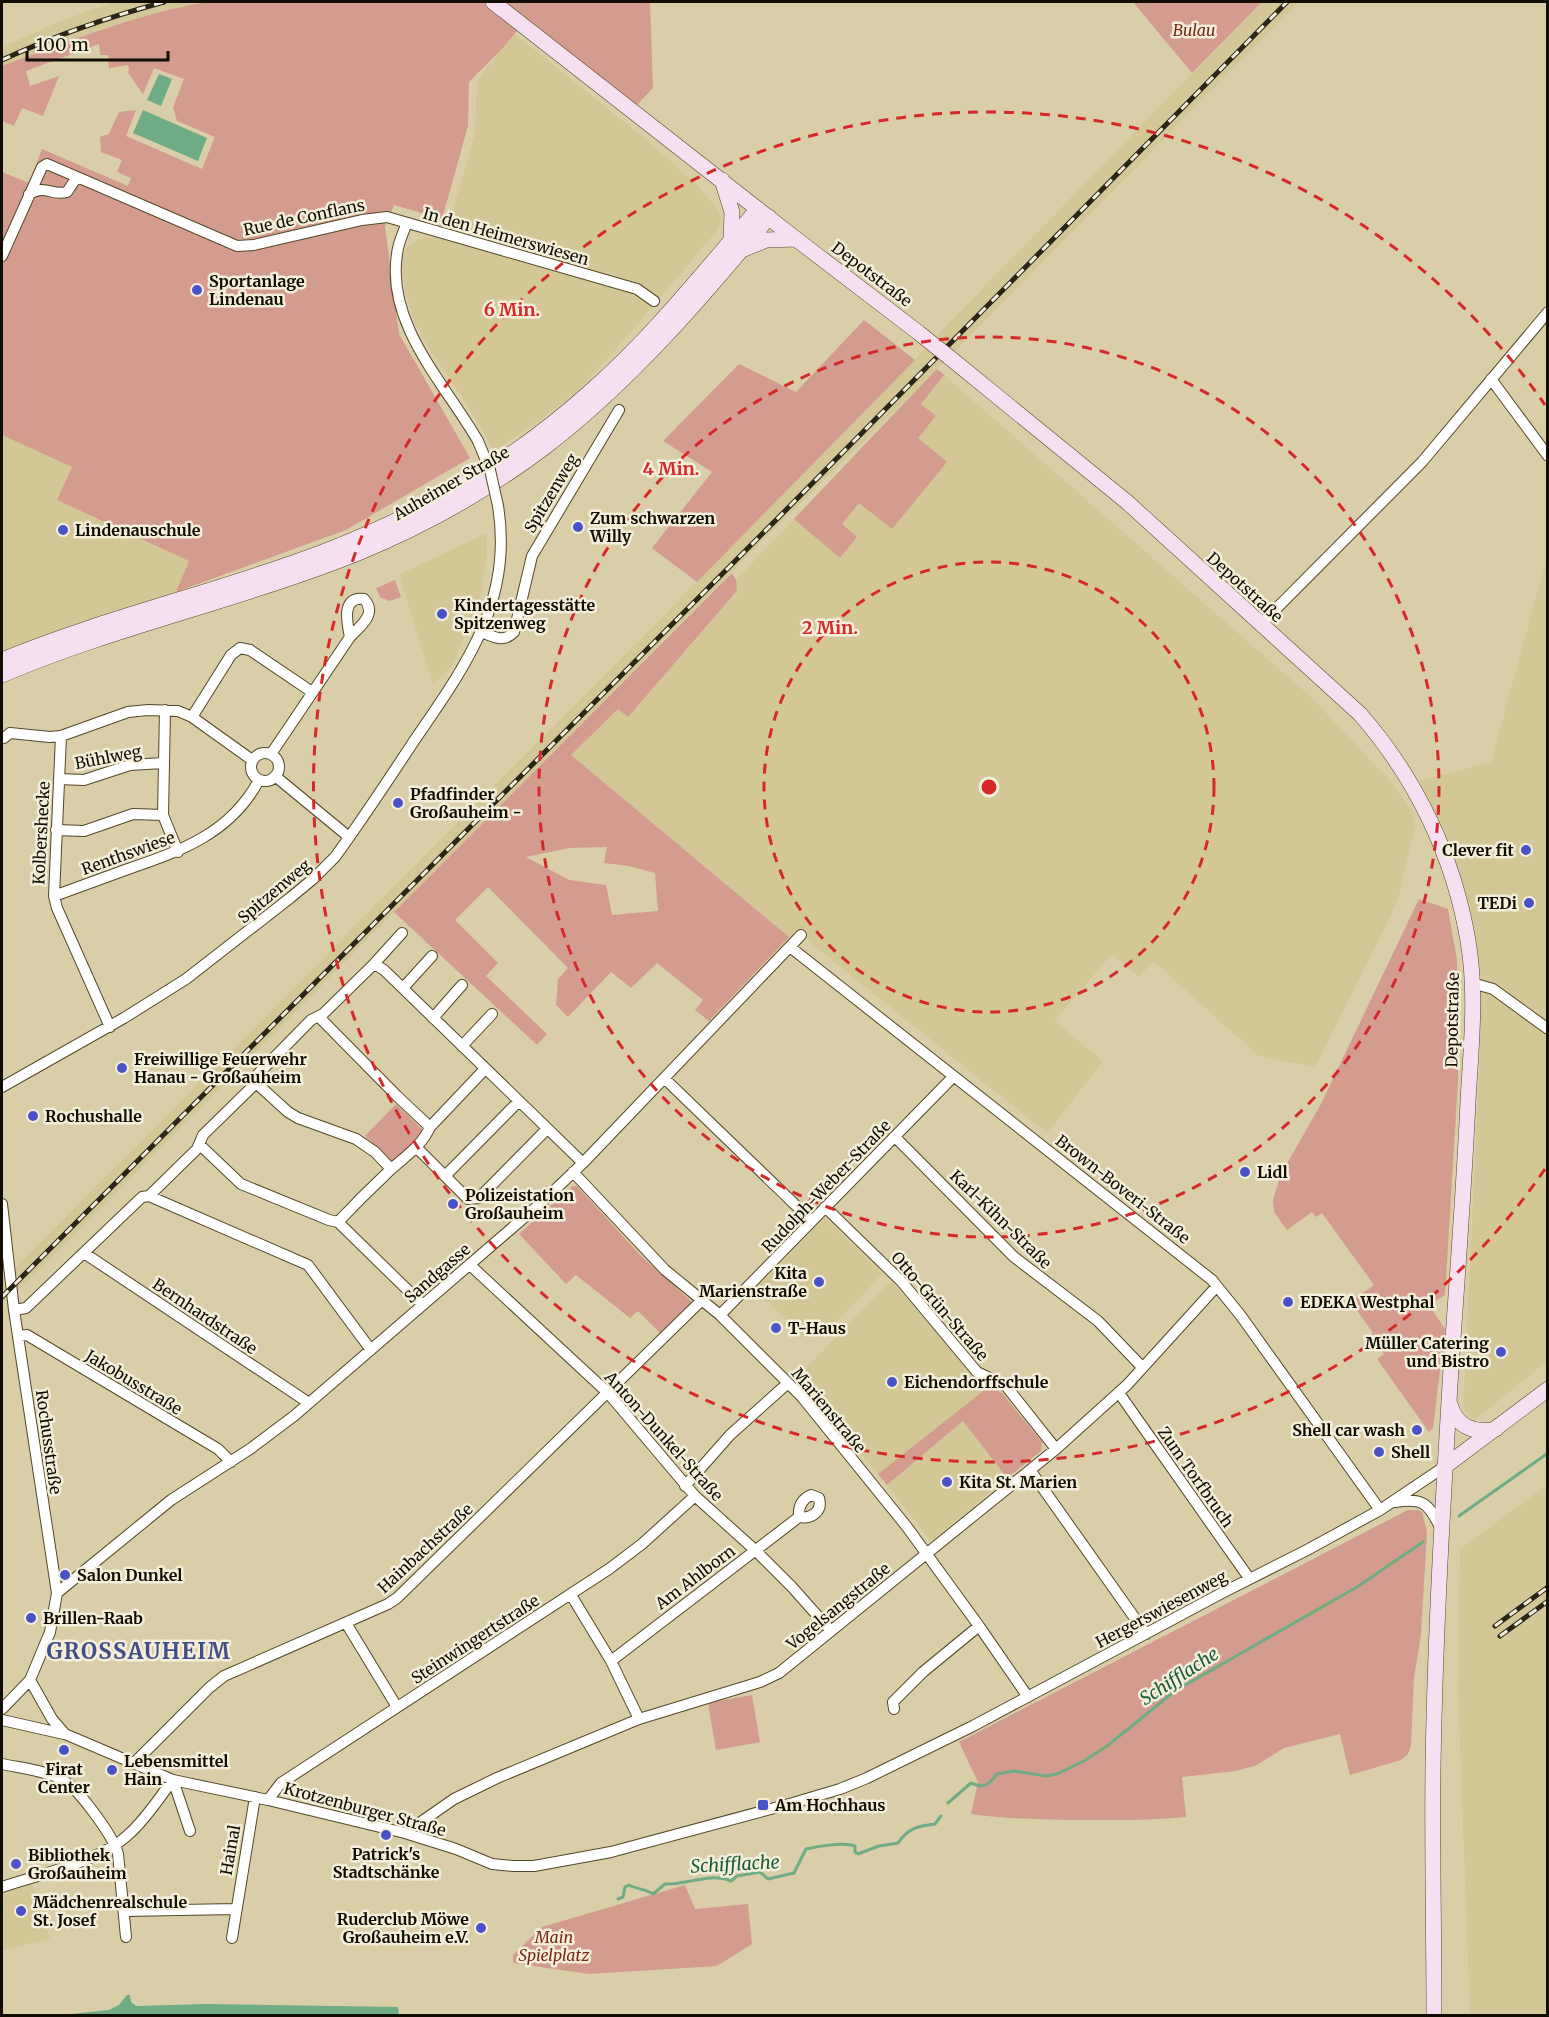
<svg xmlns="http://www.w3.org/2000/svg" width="1549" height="2017" viewBox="0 0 1549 2017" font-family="Merriweather,serif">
<rect width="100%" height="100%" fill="#d9cea7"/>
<!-- built -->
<path fill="#d3c798" d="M114,2H206L134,19L98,30L2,66V47L63,20Z
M1262,2H1299L937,369L1311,697L1391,782L1412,810L1415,826L1399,895L1386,926L1315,1067L1259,1056L1153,961L1139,977L1112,954L1054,1021L1103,1061L1047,1133L795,930L789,937L571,755L618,708L628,717L737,592L736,580L917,389L761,542L23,1287L2,1303V1281L697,582L915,360L946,326Z
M514,33L648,141L695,183L715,205L721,217L720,224L716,232L611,355L576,392L538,422L493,451L479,423L427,345L414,321L405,291L401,260L406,248L418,239L426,237L445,239L475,134L477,81Z
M2,435L72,467L58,500L190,561L176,592L87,622L2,653Z
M487,533V557L480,599L452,666L433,684L399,575Z
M1547,557V1361L1475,1420L1463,1409L1480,1058L1479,969L1469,906L1452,853L1420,781L1491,762Z
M824,1218L883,1273L822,1338L814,1330L806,1338L755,1290Z
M891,1281L987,1388L878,1474L797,1377Z
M963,1421L1007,1478L934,1539L930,1540L887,1485Z
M1547,1485V2015H1470L1458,1690L1460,1549Z
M32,1884L50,1939L2,1951V1893Z"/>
<!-- green -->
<path fill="#d39c8e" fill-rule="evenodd" d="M206,2H650L653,88L637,105L527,19L501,50L469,82L468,126L442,219L394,205L385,226L399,334L470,458L346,530L176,592L189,561L57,500L72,467L2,435V172L29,183L42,149L128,186L131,178L117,172L122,160L101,152L100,137L109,134L119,112L136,110L126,136L202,169L215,137L177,121L173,107L184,79L154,68L143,94L128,73L129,69L128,65L109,68L108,55H100L99,44L26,71L30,86L59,76L43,116L22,108L14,126L2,121V66C69,41 135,15 206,2Z
M1133,2H1262L1192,73Z
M864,320L915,360L697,582L652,548L712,472L663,441L739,364L796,392Z
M937,369L944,375L921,404L936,416L918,438L947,462L892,529L859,503L842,524L857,537L840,558L794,519Z
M732,573L736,580L737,591L628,717L618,709L571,755L789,937L709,1021L695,1010L703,1000L657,963L631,988L611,972L568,1017L556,1005L558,979L568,968L488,887L455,920L498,963L486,976L547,1034L537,1045L394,912ZM607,847L604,863L629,866L655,873L658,911L612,915L606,885L569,880L526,857L569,848Z
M395,580L401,597L389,601L380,597L376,588Z
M1419,899L1448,909L1457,960L1458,1081L1445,1295L1429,1305L1445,1329L1433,1428L1429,1432L1377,1359L1384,1354L1371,1334L1373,1333L1351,1302L1374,1285L1322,1213L1316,1217L1312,1212L1287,1230L1274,1212L1273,1200L1281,1174L1321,1104Z
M396,1104L424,1131L394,1163L365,1136Z
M573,1186H577L641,1256L691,1301V1305L662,1335L638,1311L630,1318L576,1275L566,1284L519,1234Z
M987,1388L995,1389L1002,1393L1042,1442L1041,1451L1007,1478L963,1421L887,1485L878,1474Z
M1408,1510H1418L1422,1512L1427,1532L1421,1635L1414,1678L1411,1746L1408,1754L1401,1760L1350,1775L1340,1734L1284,1748L1257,1765L1236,1771L1182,1777L1186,1817C1149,1821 1112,1820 1074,1820C1039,1819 1005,1819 971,1814L978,1782L959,1742Z
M752,1695L760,1742L716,1750L708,1703Z
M685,1885L695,1909L748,1904L752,1944L717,1966L589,1974L513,1963V1955L542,1927Z"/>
<!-- water -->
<path fill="#6fac84" d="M159,74L172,79L161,106L147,100Z
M143,110L207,138L198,161L133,133Z
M127,1995H130L131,2002L136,2006L207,2004L398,2007L399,2015H61L109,2010L119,2005Z"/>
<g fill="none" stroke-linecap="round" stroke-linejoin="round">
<!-- stream -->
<path stroke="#6fac84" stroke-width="3" d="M1459,1516L1548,1453
M948,1803L971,1783C985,1789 988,1785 997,1774L1014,1771L1046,1776L1057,1774L1084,1761L1107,1746L1175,1691L1357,1587L1423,1542
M618,1899L623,1897L625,1887L629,1885C637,1889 648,1890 653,1894L665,1884C688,1885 709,1872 731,1881L737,1876L760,1872L768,1879L794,1873L806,1849C818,1846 844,1842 855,1846V1852L858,1854L879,1846L898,1843C908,1828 918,1826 935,1824L941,1816"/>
<defs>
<path id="street" d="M29,194C47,184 50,196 67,192L77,177
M407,223C403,233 398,243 397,254C386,325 446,385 478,441
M2,256L42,167L47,164L237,246L254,245L362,220L387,217L637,289L654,301
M1491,379L1548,456
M1260,625L1422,462L1548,312
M482,632C493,637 504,643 514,632L532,556L619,410
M165,710L163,815L178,852
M192,717L231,655L240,648L250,650L312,692
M61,736L54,896L57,908L110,1027
M4,738L10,733L50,737L61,736L128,712L148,710L178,711L192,717L252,760
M251 767a14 14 0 1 1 28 0a14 14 0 1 1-28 0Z
M271,754L350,637C347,623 341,596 364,599C378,614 360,626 350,637
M275,776L349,837
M59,779L84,780L130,765L163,763
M56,830L84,831L133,814L163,815
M54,896C79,887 103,878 128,869C181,851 231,833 259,780
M790,947L1212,1280L1241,1316L1380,1510
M373,965L402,933
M1472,983L1493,989L1548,1029
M403,988L432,956
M319,1017L397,1096L430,1127
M433,1018L462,985
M462,1046L492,1014
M664,1078L812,1221
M255,1082L288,1112L298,1118L356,1139L375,1152L391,1169
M2,1087L124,1018L186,979L290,898L313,879L335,857C362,820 387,782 412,744C463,669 514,603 498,506
M895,1137L1014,1257L1098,1321L1142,1367
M200,1145L241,1184L329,1220L338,1222L423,1305
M416,1147L468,1199L479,1198L547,1129
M573,1172L665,1270L720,1315L802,1397L907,1527L979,1626L1028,1697
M446,1175L519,1101
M149,1196L197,1149L203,1135L253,1086L257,1075L311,1020L323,1014L373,965H376L384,970L583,1163
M2,1204L14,1310L57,1593L50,1632L30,1680L2,1709
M825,1207L901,1281L977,1372L1006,1386L1056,1449
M338,1222C353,1206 369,1190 385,1175C401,1159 421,1148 430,1127L485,1069
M84,1253L309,1403
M470,1265L608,1393L695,1496L755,1550L792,1587L831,1631
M14,1310L26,1308L142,1197L149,1196L308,1265L371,1350
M720,1315L953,1077
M18,1336L27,1335L218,1449L231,1462
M1119,1393L1249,1578
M1030,1470L1146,1634
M685,1486L730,1435L788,1383
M1395,1502C1422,1498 1428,1502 1440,1527
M57,1593L171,1500L250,1449L294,1416L541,1203L583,1163L801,935
M571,1595L611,1661L639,1719
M346,1623L397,1707
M611,1661L799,1517C811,1519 823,1512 819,1498L811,1495C802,1499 798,1506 799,1517
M30,1680L52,1719L65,1734L173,1780L268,1800L405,1833L456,1849L492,1864L513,1866H534L611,1852L793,1803L840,1789L867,1778L973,1726L1220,1594L1307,1550L1380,1510L1444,1467
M894,1709L893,1702L923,1672L979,1626
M2,1720L64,1734
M2,1764C21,1768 43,1770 61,1779C78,1787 113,1836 118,1854L126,1937
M133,1764L209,1688L224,1676L388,1604L397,1598L702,1300
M173,1780L190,1831
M268,1800L281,1783L609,1569L642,1544L695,1496
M405,1833L454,1799L497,1778L639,1719L760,1682L779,1673L1056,1449L1127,1385L1217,1286
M2,1887C40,1874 100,1862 129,1834C146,1819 159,1798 173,1780
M124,1911L236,1909
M232,1938L255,1797"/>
<path id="secondary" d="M493,2L796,239L919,333
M722,180L732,212L731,241
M744,249L766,240L796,239
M949,357L1127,502L1360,714C1416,778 1454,857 1468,941C1477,993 1471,1048 1468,1101C1464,1190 1457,1279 1451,1368C1443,1501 1435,1634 1433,1768C1432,1851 1434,1933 1434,2016
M2,660C106,617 218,592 323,552C422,514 515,460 593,389C654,335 705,270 758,209
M2,675C117,626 241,600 358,553C424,526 488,490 545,447C630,382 701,299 769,217
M1450,1404C1456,1427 1475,1434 1496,1429
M1444,1467L1548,1389"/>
</defs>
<!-- street casing -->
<use href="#street" stroke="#524826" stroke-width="12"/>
<!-- secondary casing -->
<use href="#secondary" stroke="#524826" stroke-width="16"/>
<!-- street -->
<use href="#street" stroke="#fff" stroke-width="10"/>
<!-- secondary -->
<use href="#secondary" stroke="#f5dff0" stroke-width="15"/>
<defs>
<path id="rail" d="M2,60C54,36 108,17 164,2
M2,1297L782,514L1287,2
M1495,1626L1548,1587
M1500,1636L1548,1601"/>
</defs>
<!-- rail casing -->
<use href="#rail" stroke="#2a2516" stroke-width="5"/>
<!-- rail -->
<use href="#rail" stroke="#f4efdb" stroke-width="3" stroke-dasharray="9" stroke-linecap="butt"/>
<defs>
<path id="street-bridge" d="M478,441L490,470L498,506"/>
<path id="secondary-bridge" d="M919,333L949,357"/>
</defs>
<!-- street-bridge casing -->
<use href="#street-bridge" stroke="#524826" stroke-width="12" stroke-linecap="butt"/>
<!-- secondary-bridge casing -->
<use href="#secondary-bridge" stroke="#524826" stroke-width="16" stroke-linecap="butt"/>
<!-- street-bridge -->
<use href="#street-bridge" stroke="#fff" stroke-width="10"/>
<!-- secondary-bridge -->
<use href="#secondary-bridge" stroke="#f5dff0" stroke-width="15"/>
</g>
<!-- distance rings -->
<g fill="none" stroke="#d62828" stroke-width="3" stroke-dasharray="10 8">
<circle cx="989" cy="787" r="225"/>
<circle cx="989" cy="787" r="450"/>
<path d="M1545 1169A675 675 0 1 1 1545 405"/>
</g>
<!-- markers -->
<g fill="#4a52c8" stroke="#f4efdb" stroke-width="2">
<circle cx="197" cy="290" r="6"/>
<circle cx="578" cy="527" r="6"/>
<circle cx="63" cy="530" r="6"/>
<circle cx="442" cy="614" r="6"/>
<circle cx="398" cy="803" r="6"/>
<circle cx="1526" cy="850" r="6"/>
<circle cx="1529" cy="903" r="6"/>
<circle cx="122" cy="1068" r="6"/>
<circle cx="33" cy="1116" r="6"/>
<circle cx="1245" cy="1172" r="6"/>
<circle cx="453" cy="1204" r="6"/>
<circle cx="819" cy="1282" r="6"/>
<circle cx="1288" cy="1302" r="6"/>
<circle cx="776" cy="1328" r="6"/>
<circle cx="1501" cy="1352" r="6"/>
<circle cx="892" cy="1382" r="6"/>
<circle cx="1417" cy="1430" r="6"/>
<circle cx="1379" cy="1452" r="6"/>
<circle cx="947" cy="1482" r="6"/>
<circle cx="65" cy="1575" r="6"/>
<circle cx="31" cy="1618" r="6"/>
<circle cx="64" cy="1750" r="6"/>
<circle cx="112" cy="1770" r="6"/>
<rect x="757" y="1799" width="12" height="12" rx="3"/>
<circle cx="386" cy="1835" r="6"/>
<circle cx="16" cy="1864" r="6"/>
<circle cx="21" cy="1911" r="6"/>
<circle cx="481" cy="1928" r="6"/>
</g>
<g text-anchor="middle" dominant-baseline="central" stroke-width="5" stroke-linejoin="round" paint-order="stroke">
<!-- park labels -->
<g font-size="16" font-style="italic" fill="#792815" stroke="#f4efdb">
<text x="1194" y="30">Bulau</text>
<text x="554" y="1937">Main<tspan x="554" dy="18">Spielplatz</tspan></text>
</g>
<!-- street labels -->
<g font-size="16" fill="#110d02" stroke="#f4efdb">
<text transform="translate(304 217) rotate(-12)">Rue de Conflans</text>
<text transform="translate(506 236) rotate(16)">In den Heimerswiesen</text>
<text transform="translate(872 274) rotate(37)">Depotstraße</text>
<text transform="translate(451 483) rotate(-30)">Auheimer Straße</text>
<text transform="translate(551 493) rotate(-59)">Spitzenweg</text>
<text transform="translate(1245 587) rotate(42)">Depotstraße</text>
<text transform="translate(108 757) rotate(-11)">Bühlweg</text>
<text transform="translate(41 833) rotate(-87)">Kolbershecke</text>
<text transform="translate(128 853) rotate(-20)">Renthswiese</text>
<text transform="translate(274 891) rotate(-40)">Spitzenweg</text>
<text transform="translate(1452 1020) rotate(-89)">Depotstraße</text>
<text transform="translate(826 1186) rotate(-46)">Rudolph-Weber-Straße</text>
<text transform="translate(1123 1189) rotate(38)">Brown-Boveri-Straße</text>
<text transform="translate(1001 1219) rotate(44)">Karl-Kihn-Straße</text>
<text transform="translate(437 1273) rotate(-41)">Sandgasse</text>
<text transform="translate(940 1306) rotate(49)">Otto-Grün-Straße</text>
<text transform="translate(205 1316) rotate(34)">Bernhardstraße</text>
<text transform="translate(134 1382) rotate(31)">Jakobusstraße</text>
<text transform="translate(829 1410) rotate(50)">Marienstraße</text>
<text transform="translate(664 1436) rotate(48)">Anton-Dunkel-Straße</text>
<text transform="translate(49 1442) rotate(82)">Rochusstraße</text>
<text transform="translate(1196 1477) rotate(55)">Zum Torfbruch</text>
<text transform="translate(425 1548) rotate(-43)">Hainbachstraße</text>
<text transform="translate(695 1577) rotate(-37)">Am Ahlborn</text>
<text transform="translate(838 1606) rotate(-39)">Vogelsangstraße</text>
<text transform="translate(1161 1609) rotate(-28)">Hergerswiesenweg</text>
<text transform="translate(475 1639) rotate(-33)">Steinwingertstraße</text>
<text transform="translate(365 1809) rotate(15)">Krotzenburger Straße</text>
<text transform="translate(230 1850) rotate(-80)">Hainal</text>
</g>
<!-- poi labels -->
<g font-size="16" font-weight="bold" fill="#110d02" stroke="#f4efdb" text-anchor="start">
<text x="209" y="281">Sportanlage<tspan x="209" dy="18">Lindenau</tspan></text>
<text x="590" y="518">Zum schwarzen<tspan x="590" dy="18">Willy</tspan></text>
<text x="75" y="530">Lindenauschule</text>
<text x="454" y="605">Kindertagesstätte<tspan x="454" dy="18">Spitzenweg</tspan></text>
<text x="410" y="794">Pfadfinder<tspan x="410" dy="18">Großauheim -</tspan></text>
<text x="1514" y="850" text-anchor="end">Clever fit</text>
<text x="1517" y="903" text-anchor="end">TEDi</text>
<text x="134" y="1059">Freiwillige Feuerwehr<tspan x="134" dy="18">Hanau - Großauheim</tspan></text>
<text x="45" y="1116">Rochushalle</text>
<text x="1257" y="1172">Lidl</text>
<text x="465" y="1195">Polizeistation<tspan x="465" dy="18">Großauheim</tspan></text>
<text x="807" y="1273" text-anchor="end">Kita<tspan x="807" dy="18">Marienstraße</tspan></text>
<text x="1300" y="1302">EDEKA Westphal</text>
<text x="788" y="1328">T-Haus</text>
<text x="1489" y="1343" text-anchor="end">Müller Catering<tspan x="1489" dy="18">und Bistro</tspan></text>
<text x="904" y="1382">Eichendorffschule</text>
<text x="1405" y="1430" text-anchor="end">Shell car wash</text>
<text x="1391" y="1452">Shell</text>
<text x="959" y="1482">Kita St. Marien</text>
<text x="77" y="1575">Salon Dunkel</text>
<text x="43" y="1618">Brillen-Raab</text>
<text x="124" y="1761">Lebensmittel<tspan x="124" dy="18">Hain</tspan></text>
<text x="64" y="1769" text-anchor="middle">Firat<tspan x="64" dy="18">Center</tspan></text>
<text x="775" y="1805">Am Hochhaus</text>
<text x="386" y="1854" text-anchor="middle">Patrick's<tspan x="386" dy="18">Stadtschänke</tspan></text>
<text x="28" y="1855">Bibliothek<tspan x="28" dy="18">Großauheim</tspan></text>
<text x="33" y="1902">Mädchenrealschule<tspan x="33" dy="18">St. Josef</tspan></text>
<text x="469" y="1919" text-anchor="end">Ruderclub Möwe<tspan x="469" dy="18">Großauheim e.V.</tspan></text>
</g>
<!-- water labels -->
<g font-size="18" font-style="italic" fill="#175d37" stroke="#f4efdb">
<text transform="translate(1179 1676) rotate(-33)">Schifflache</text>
<text transform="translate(735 1864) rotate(-3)">Schifflache</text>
</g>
<!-- district labels -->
<g font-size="22" font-weight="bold" letter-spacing="1.5" fill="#434d89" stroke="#f4efdb">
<text x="139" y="1651">GROSSAUHEIM</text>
</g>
</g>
<circle cx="989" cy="787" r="9" fill="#d62828" stroke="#f4efdb" stroke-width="3"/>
<g font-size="18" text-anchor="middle" font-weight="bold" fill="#d62828" stroke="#f4efdb" stroke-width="5" stroke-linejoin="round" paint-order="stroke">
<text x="512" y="316">6 Min.</text>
<text x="671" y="475">4 Min.</text>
<text x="830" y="634">2 Min.</text>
</g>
<!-- border -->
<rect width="1549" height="2017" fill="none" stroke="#110d02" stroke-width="6"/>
<!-- scale -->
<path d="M27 51v9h141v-9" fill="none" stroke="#110d02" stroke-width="3"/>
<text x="36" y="51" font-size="18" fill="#110d02" stroke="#f4efdb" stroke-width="4.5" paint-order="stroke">100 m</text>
</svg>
